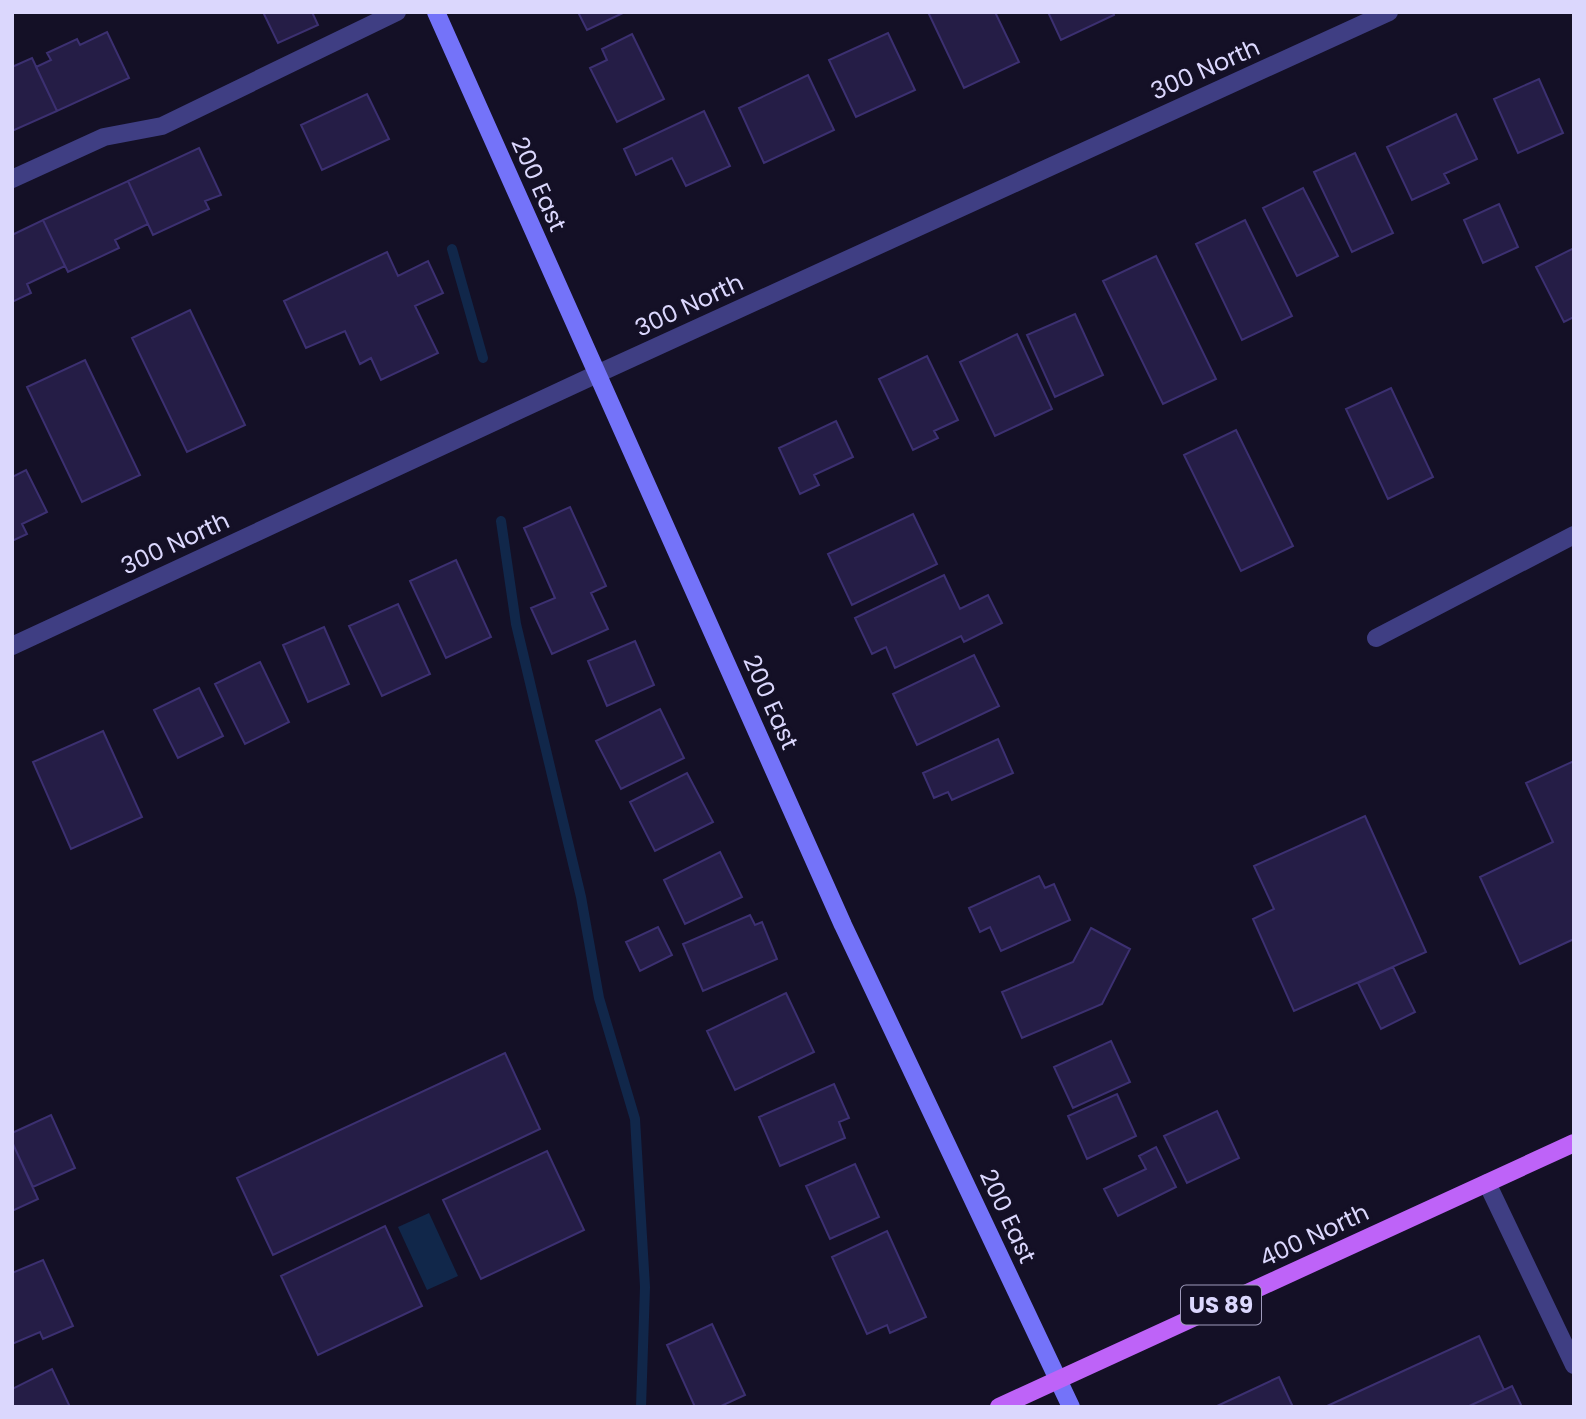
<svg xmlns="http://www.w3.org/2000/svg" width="1586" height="1419" viewBox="0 0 1586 1419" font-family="Poppins,sans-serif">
<rect width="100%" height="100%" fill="#141026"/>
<!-- water -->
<path fill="#11274a" d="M429,1213L458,1276L427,1290L398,1227Z"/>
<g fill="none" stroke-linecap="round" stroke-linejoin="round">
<!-- stream -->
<path stroke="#11274a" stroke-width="10" d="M452,249L483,358
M501,521L516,624L581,897L599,998L635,1119L645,1287L641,1407"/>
</g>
<!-- building -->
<path fill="#251d46" stroke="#3c3071" stroke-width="2" d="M263,12H312L318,25L278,43Z
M578,12H625L587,30Z
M928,12H995L1019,62L964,88Z
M1048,12H1113L1114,15L1061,40Z
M107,32L129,78L57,111L36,67L51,60L47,53L77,39L80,45Z
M888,33L915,90L856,117L829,60Z
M632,34L664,99L617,122L590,68L607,60L602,49Z
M32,58L57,111L12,131V67Z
M808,75L834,130L764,163L739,108Z
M1539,79L1563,133L1518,153L1494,99Z
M367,94L389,139L322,170L301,125Z
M704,111L730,166L686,186L672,158L636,175L624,149Z
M1456,114L1477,159L1444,174L1449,183L1412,200L1387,147Z
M199,148L221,195L205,201L209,209L153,235L128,181Z
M1355,153L1393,233L1352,252L1314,172Z
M128,181L148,224L115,240L119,248L68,272L43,220Z
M1303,188L1338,256L1297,276L1263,208Z
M1499,204L1518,247L1483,263L1464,220Z
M43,220L65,266L27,284L31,293L12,302V235Z
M1245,220L1292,316L1242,340L1196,244Z
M1574,248V317L1564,322L1536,267Z
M387,252L398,276L428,261L443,293L415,306L438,353L381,380L371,358L360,364L345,331L306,348L284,301Z
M1156,256L1216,379L1163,404L1103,281Z
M190,310L245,425L187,452L132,338Z
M1075,314L1103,375L1055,397L1027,335Z
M1017,334L1052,409L995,436L960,362Z
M927,356L958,420L934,431L938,438L913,450L879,379Z
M85,360L140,475L82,502L27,387Z
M1391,388L1433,477L1388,499L1346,409Z
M836,421L853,457L814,475L819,485L800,494L779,448Z
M1236,430L1293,546L1241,571L1184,455Z
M26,470L47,512L22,524L27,534L12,541V477Z
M570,507L606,586L591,593L608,629L552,654L531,608L555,598L524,528Z
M913,514L937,564L852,605L828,554Z
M456,560L491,637L446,658L410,581Z
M944,575L960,609L988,595L1002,623L964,642L961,636L895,668L886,647L872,654L855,618Z
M398,604L430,674L382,696L349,626Z
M324,627L349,684L308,702L283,645Z
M635,641L654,685L607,706L588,661Z
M974,655L999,706L917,745L893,694Z
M260,662L289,722L245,744L215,684Z
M199,688L223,736L178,758L154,710Z
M660,709L684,758L621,789L596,741Z
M103,731L142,817L71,849L33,762Z
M998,739L1013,773L952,800L948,792L934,798L923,773Z
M1574,761V939L1520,964L1480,877L1553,842L1526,783Z
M687,773L713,822L655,851L630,802Z
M1365,816L1426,952L1294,1011L1253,919L1274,909L1254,866Z
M720,852L742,897L685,924L664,880Z
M1039,876L1045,888L1054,884L1070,920L1001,951L990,927L980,932L969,908Z
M750,915L755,925L762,922L777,959L703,991L683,944Z
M658,927L672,955L640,971L626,942Z
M1091,928L1130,949L1102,1004L1022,1038L1002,992L1073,962Z
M1393,967L1415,1012L1381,1029L1358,983Z
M786,993L814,1052L735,1090L707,1031Z
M1111,1041L1130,1082L1073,1108L1054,1067Z
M505,1053L540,1129L273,1255L237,1178Z
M834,1084L849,1118L839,1122L845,1138L780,1166L759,1117Z
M1117,1094L1136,1136L1087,1159L1068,1116Z
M1217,1111L1239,1158L1187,1183L1164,1136Z
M51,1115L75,1168L33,1187L12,1142V1133Z
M13,1144L38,1199L12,1211V1145Z
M1156,1147L1176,1187L1118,1216L1104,1189L1146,1169L1139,1156Z
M547,1151L584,1230L481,1279L443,1200Z
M855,1164L879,1217L830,1239L806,1186Z
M385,1226L422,1306L318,1355L281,1276Z
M887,1231L926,1317L890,1333L887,1325L867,1334L832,1257Z
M43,1260L73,1326L43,1339L40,1332L12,1344V1273Z
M712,1324L745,1395L719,1407H695L667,1345Z
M1479,1336L1504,1390L1467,1407H1325Z
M52,1369L70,1407H12V1389Z
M1279,1377L1293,1407H1215Z
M1512,1386L1522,1407H1467L1504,1390Z"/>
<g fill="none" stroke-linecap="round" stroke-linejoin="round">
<!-- lane -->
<path stroke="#3f3e83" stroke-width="18" d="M12,179L104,137L162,126L397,12
M1376,638L1574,535
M1487,1183L1574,1365"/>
<!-- street -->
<path stroke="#3f3e83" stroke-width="18" d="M12,646L597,374L1389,12"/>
<!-- secondary -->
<path stroke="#7473f9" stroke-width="18" d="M436,12L843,925L1071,1407"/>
<!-- primary -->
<path stroke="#be63f8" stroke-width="18" d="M999,1407L1574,1143"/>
</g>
<g text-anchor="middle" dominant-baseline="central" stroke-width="7" stroke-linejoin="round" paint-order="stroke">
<!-- shield labels -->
<rect fill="#141026" stroke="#9f9bbc" stroke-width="2" x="1181" y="1285.5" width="80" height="39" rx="5"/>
<g font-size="23" font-weight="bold" fill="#dbd7fd">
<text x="1221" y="1305">US 89</text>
</g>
<!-- street labels -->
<g font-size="24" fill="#dbd7fd" stroke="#141026">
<text transform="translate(1205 69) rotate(-24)">300 North</text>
<text transform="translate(539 184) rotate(66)">200 East</text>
<text transform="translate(689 305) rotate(-25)">300 North</text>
<text transform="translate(175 543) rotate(-25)">300 North</text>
<text transform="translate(771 702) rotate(66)">200 East</text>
<text transform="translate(1008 1216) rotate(65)">200 East</text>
<text transform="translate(1314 1235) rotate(-25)">400 North</text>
</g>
</g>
<!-- border -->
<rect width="1586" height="1419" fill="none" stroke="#dbd7fd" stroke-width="28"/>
</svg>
